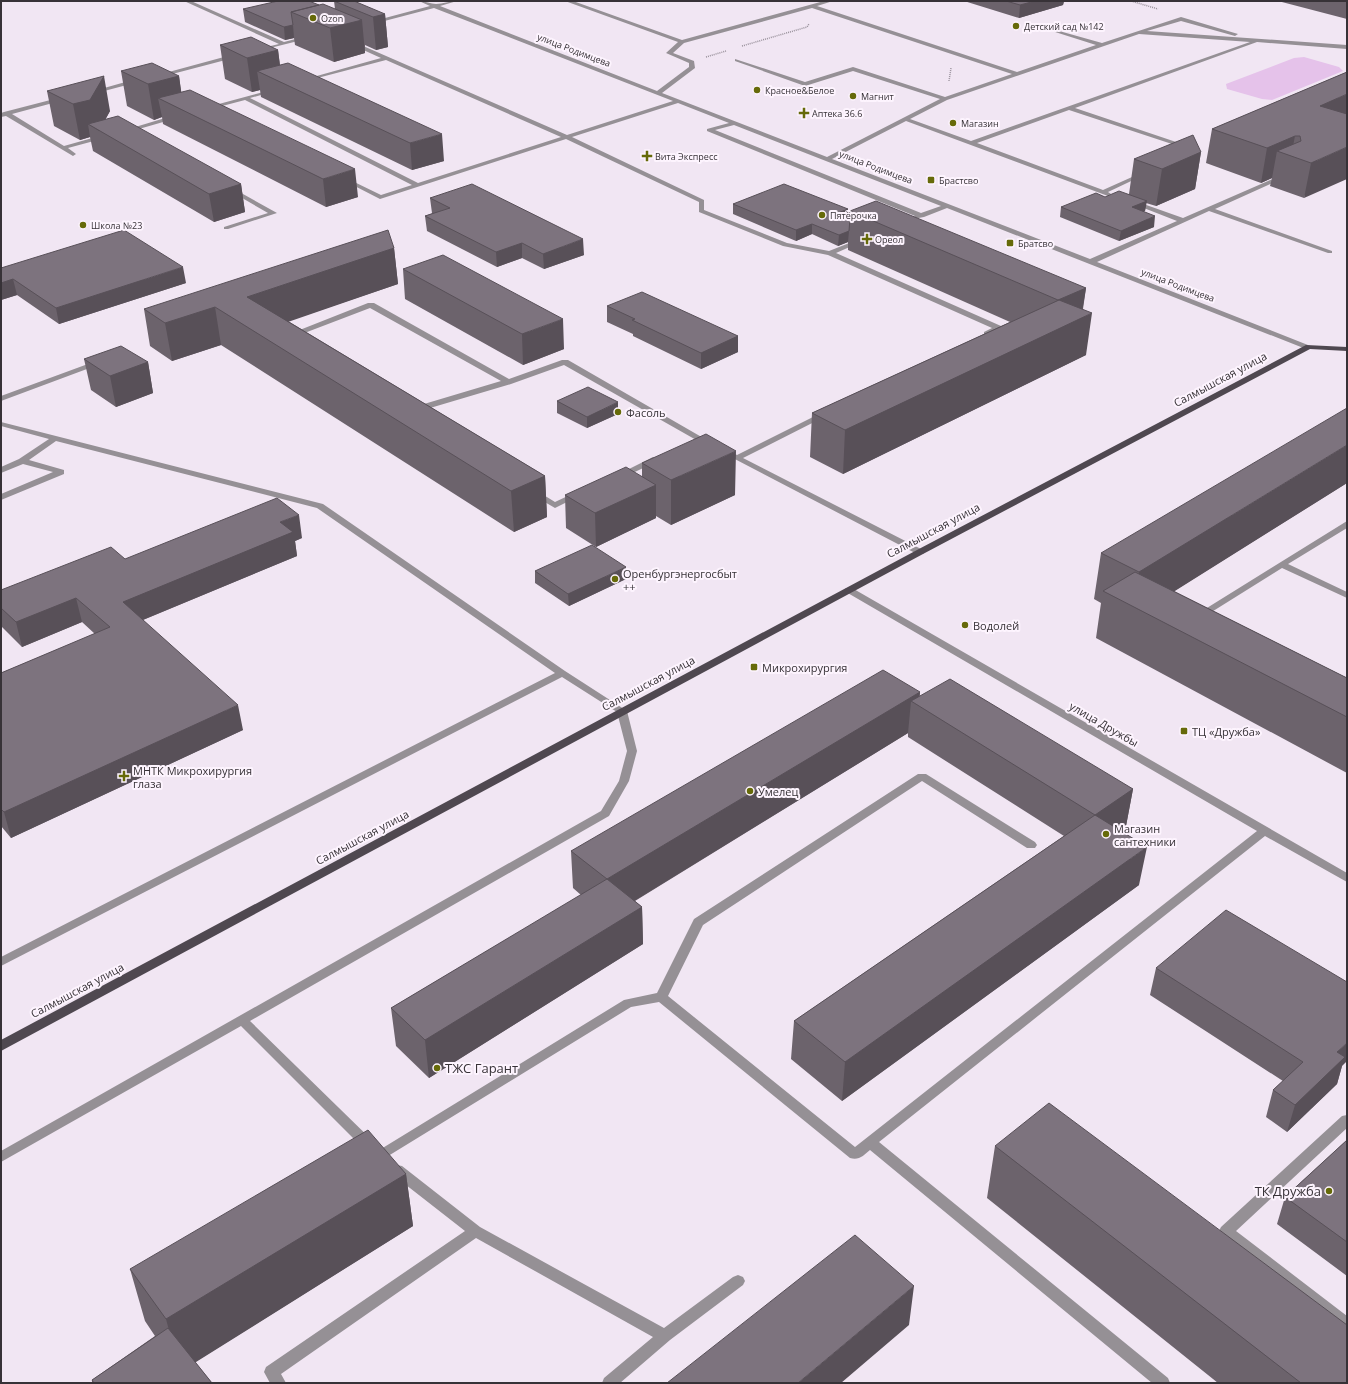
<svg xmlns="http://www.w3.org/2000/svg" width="1348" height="1384" viewBox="0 0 1348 1384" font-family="'Open Sans',sans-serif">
<rect width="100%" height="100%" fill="#f1e6f3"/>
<!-- green -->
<path fill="#e5c2ea" d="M1304,57L1339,67L1343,71L1272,100L1262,99L1227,89L1226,84L1294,58Z"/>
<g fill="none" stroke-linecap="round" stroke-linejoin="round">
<!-- path -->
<path stroke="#99919b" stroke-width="1.5" stroke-dasharray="1 1" stroke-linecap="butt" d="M1131,1L1158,9
M742,46L807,27L809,24
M706,57L726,51
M949,81L951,68"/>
<!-- minor -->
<path fill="#959095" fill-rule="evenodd" d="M184,1H191L284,42L307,36L310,38L258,51V49L279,44Z
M419,1C425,1 431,4 436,4C443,4 449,1 457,1L440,6L657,91L689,67V63L666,53L678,42L565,1H573L682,40L824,1H833L817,6L1017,72L1096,45L1052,31V29L1102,43L1181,17L1238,34L1235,36L1181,21L1147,31L1347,45V49L1257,42L1075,108L1188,146V148H1184L1069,110L977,143L1103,190L1141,173L1146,174L1108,192L1111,194L1108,196L906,121L832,159L1090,259L1177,221L1131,203V201H1135L1183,218L1282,175H1286V177L1215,209L1332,251V253H1328L1209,211L1097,262L1313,347L1309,349H1306L947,208L924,217L913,219L912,218L915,216L707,131V129L729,123L678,103L572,137L704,200V210L787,243L829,251L857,240H861V242L836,253L1001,326V330L990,336H984V332L992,328L828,255L783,246L699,212V202L566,139L380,199L341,179L346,178L381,195L412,185L245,100L207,110L204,108L275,89V91L250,98L418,183L561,137L386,60L306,81V79L381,58L350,44V42H354L567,135L673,101L434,8L373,24L370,22L430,6ZM812,8L1012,74L945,97L853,67L805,82L735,59V61L805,86L853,71L940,99L827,157L662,93L695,68L694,61L673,53L684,43ZM1139,34L1250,42L971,141L910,119L947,100ZM734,125L941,206L921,213L715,130Z
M235,54L237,55V57L157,78L154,76Z
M136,79L138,80V82L93,94L90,92Z
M62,97L64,98V100L12,114L64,146L103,135L105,136V138L68,148L76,154L73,156L6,116L1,117V113L4,112Z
M175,115L177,116V118L125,133L122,131Z
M230,189H234L277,213L228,229H224V227L268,213L230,191Z
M368,303H374L509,379L562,360H568L705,439L704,441H698L564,365L511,384L420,411H414V407L501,381L370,308L294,337H291L287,335Z
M96,361H99L103,363L1,401V396Z
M821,413H827L828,415L743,458L923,550L925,552L923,554H917L729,456L733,453L737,455Z
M1,422L323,504L565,671L627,711L637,751L629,781L609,816L250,1021L381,1149L624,1000L657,993L694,919L918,774H926L1035,842L1037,845L1035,848H1027L922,781L703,925L668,996L855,1147L1257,831L846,592L844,590L846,588H852L1347,873V882L1265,836L879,1142L1168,1378L1170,1383H1152L870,1150C864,1155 859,1161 850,1158L659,1002L631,1007L380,1161L375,1160L241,1026L1,1162V1151L601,811L619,781L627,751L617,712L562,677L1,966V957L555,673L317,508L56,441L29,460L64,470V474L1,500V494L53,472L23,464L1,473V467L19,459L49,439L1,426Z
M653,457L656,458V462L622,478L619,479L615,476Z
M534,489L555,502L574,493L577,492L581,495L555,508L531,494L530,492L531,490Z
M1347,521V528L1288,564L1347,592V598L1282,568L1202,618L1199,619L1194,616Z
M1347,1115V1128L1236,1231L1347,1316V1330L1342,1328L1221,1235L1219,1231L1221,1227L1342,1116Z
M397,1165L402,1166L480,1227L664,1328L733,1277L738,1275L743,1277L745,1281L743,1285L670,1340L620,1383H602L604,1378L653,1337L476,1238L281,1374L286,1383H270L264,1372L266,1367L465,1231L392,1174L390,1170L392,1166Z"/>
<!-- major -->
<path fill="#4f4850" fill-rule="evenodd" d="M1306,345L1347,347V351L1310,349L923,554L1,1051V1040L917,550Z"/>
</g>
<!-- wall -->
<path fill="#6c636c" d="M334,1L385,14L388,47L376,50L365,45V53L334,62L295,45L294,38L285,40L245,22L243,9L319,5L335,9Z
M964,1H1064L1063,5L1019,18Z
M1278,1H1347V19Z
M220,45L278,50L280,65L444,161L412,170L261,97L260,90L252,92L225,79Z
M121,71L179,76L181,92L358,197L326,207L163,124L162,117L154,120L127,106Z
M1347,72L1304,198L1270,186L1272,178L1261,183L1206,163L1212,129Z
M47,91L110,111L105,120L241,184L245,212L214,222L93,151L90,137L80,140L54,126Z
M1201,152L1195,189L1156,206L1146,203L1145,211L1143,212L1154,227L1119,241L1060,217L1061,207L1129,194L1134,159Z
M430,198L584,255L544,269L522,258L497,267L427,231L425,216L433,213H432Z
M733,204L848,209L847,217L850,218V211L1086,288L1083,309L1086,355L843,474L810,457L812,413L1010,322L848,250V242L838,246L812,234L796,241L733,214Z
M394,248L398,284L288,321L545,476L547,517L514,532L221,345L172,361L150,346L144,309Z
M1,268L186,283L59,324L17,295L1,300Z
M403,269L564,349L523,365L405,299Z
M607,306L738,336V352L701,369L633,336V334L607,322Z
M84,359L148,362L153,393L116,407L91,390Z
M557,401L618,414L587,428L557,413Z
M642,463L735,495L671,525L656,516V518L596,547L566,528L565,495L642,476Z
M1347,483L1174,591L1347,678V773L1096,638L1101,603L1094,599L1101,553Z
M302,538L295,541L297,556L143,620L243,730L11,838L1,826V673L95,634L82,622L22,647L1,626V590L125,559Z
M535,571L626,579L569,606L535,583Z
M920,692L919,697L1133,789L1126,826L1120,831L1139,885L842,1101L791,1059L794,1021L1064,836L908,737V733L635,901L642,907L643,944L429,1078L396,1046L391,1008L581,895L573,888L571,851Z
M1156,968L1342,1066L1337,1084L1287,1132L1266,1117L1273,1090L1283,1081L1150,995Z
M1347,1140V1276L1277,1224L1285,1197Z
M995,1146L1347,1383H1218L987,1198Z
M406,1174L413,1226L195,1362L212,1383H92V1380L155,1336L145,1321L130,1269Z"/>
<!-- shaded-wall -->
<path fill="#585058" d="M1035,1H1064L1063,5L1019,18L1020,5Z
M385,14L388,47L376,50L373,17Z
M362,20L365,53L334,62L330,28Z
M293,25L294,38L285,40L284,27Z
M278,50L282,83L257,71L260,90L252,92L247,58Z
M104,76L110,111L99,131L88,124L90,137L80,140L73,104Z
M179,76L184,111L158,98L162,117L154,120L148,84Z
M1347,94V125L1320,106Z
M442,134L444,161L412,170L410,143Z
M1295,136L1291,156L1277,151L1272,178L1261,183L1267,148Z
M1347,147V179L1304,198L1311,163Z
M1201,152L1195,189L1156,206L1162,169Z
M355,169L358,197L326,207L323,179Z
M241,184L245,212L214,222L209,194Z
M1147,201L1145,211L1130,217L1132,207Z
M848,209L847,220L838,213Z
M1155,216L1154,227L1119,241L1121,231Z
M812,224V234L796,241V230Z
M849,231L848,242L838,246L839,235Z
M583,239L584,255L544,269L543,254Z
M522,243V258L497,267L496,252Z
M394,248L398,284L256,333L247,297Z
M183,267L186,283L59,324L56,308Z
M13,279L17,295L1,300V283Z
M1086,288L1081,318L1092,313L1086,355L843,474L845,430L1058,300Z
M215,307L221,345L172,361L165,323Z
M563,319L564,349L523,365L522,334Z
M738,336V352L701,369V353Z
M148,362L153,393L116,407L110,376Z
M618,402V414L587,428V417Z
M1347,445V483L1143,611L1133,606L1139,572Z
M736,451L735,495L671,525V480Z
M545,476L547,517L514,532L511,491Z
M656,485V518L596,547L595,513Z
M299,515L302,538L295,541L297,556L128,626L123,602L280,522Z
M626,567V579L569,606L568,594Z
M76,598L82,622L22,647L16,622Z
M920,692L919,706L911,701L908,733L608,917L607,879Z
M238,705L243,730L11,838L4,812Z
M1133,789L1126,826L1088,852L1095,815Z
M1147,847L1139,885L842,1101L845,1062Z
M642,907L643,944L429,1078L425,1040Z
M1347,1043V1061L1342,1066L1337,1084L1287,1132L1295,1105L1337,1052Z
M406,1174L413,1226L180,1372L166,1319Z
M914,1286L909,1325L841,1383H798Z"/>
<!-- building -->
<path fill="#7d737e" stroke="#585058" d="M278,1H309L319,5L291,12L293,25L284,27L243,9Z
M334,1H354L385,14L373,17Z
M1006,1H1035L1020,5Z
M323,4L362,20L330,28L291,12Z
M251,37L278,50L247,58L220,45Z
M152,63L179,76L148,84L121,71Z
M288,63L442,134L410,143L257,71Z
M1347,72V94L1320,106L1347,114V147L1311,163L1277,151L1301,141L1300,136H1295L1267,148L1212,129Z
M104,76L90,100L73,104L47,91Z
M190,90L355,169L323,179L158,98Z
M118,116L241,184L209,194L88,124Z
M1193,135L1201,152L1162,169L1134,159Z
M472,184L583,239L543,254L522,243L496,252L425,216L450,208L430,198Z
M784,184L848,209L838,213L850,218L849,231L839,235L812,224L796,230L733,204Z
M1119,191L1147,201L1132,207L1155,216L1121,231L1061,207L1096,193L1105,197Z
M876,201L1086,288L1058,300L850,211Z
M124,230L183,267L56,308L13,279L1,283V268Z
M388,230L394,248L247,297L545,476L511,491L215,307L165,323L144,309Z
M443,255L563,319L522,334L403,269Z
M642,292L738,336L701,353L632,320L635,319L607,306Z
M1059,300L1092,313L845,430L812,413Z
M121,346L148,362L110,376L84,359Z
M588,387L618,402L587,417L557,401Z
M1347,408V445L1139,572L1101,553Z
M706,434L736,451L671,480L642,463Z
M626,467L656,485L595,513L565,495Z
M277,498L299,515L280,522L293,532L123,602L238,705L4,812L1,809V673L110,627L76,598L16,622L1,608V590L111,547L125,559Z
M592,545L626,567L568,594L535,571Z
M1135,572L1347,678V717L1103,591Z
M883,670L920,692L607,879L571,851Z
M950,679L1133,789L1095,815L911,701Z
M1095,815L1147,847L845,1062L794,1021Z
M607,879L642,907L425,1040L391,1008Z
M1226,910L1347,982V1043L1337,1052L1345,1057L1295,1105L1273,1090L1303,1062L1156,968Z
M1049,1103L1347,1325V1383H1301L995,1146Z
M368,1130L406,1174L166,1319L130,1269Z
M1347,1140V1242L1285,1197Z
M855,1235L914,1286L798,1383H667Z
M168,1328L212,1383H94L92,1380Z"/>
<!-- markers -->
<g fill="#666a09" stroke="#fdf4fe" stroke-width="1.5">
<circle cx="313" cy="18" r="4"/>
<circle cx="1016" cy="26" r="4"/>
<circle cx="757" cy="90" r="4"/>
<circle cx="853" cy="96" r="4"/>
<path d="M802 107h4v4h4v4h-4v4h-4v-4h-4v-4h4z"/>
<circle cx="953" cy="123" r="4"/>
<path d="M645 150h4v4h4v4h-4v4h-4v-4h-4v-4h4z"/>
<rect x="927" y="176" width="8" height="8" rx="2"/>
<circle cx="822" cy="215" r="4"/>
<circle cx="83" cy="225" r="4"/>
<path d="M865 233h4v4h4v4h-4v4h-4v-4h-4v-4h4z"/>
<rect x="1006" y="239" width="8" height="8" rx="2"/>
<circle cx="618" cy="412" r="4"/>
<circle cx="615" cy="579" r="4"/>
<circle cx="965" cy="625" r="4"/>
<rect x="750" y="663" width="8" height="8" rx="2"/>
<rect x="1180" y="727" width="8" height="8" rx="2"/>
<path d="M122 770h4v4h4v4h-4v4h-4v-4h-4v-4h4z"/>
<circle cx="750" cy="791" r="4"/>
<circle cx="1106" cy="834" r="4"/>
<circle cx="437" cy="1068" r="4"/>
<circle cx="1329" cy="1191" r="4"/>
</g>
<g text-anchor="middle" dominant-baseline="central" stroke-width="4" stroke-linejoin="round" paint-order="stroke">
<!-- far-poi labels -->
<g font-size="9" fill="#373237" stroke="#fdf4fe" text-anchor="start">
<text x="321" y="18">Ozon</text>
<text x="1024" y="26">Детский сад №142</text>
<text x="765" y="90">Красное&amp;Белое</text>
<text x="861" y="96">Магнит</text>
<text x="812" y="113">Аптека 36.6</text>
<text x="961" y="123">Магазин</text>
<text x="655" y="156">Вита Экспресс</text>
<text x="939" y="180">Брастсво</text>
<text x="830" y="215">Пятёрочка</text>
<text x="91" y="225">Школа №23</text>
<text x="875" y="239">Ореол</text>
<text x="1018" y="243">Братсво</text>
</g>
<!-- far-street labels -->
<g font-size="9" fill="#373237" stroke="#fdf4fe">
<text transform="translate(574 50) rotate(21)">улица Родимцева</text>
<text transform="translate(876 167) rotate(21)">улица Родимцева</text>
<text transform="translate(1178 285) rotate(21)">улица Родимцева</text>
</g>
<!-- street labels -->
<g font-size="11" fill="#373237" stroke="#fdf4fe">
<text transform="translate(1220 379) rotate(-28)">Салмышская улица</text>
<text transform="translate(933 530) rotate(-28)">Салмышская улица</text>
<text transform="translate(648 683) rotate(-28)">Салмышская улица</text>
<text transform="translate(1104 724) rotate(30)">улица Дружбы</text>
<text transform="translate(362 837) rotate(-28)">Салмышская улица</text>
<text transform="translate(77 990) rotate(-28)">Салмышская улица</text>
</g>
<!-- poi labels -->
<g font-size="11" fill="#373237" stroke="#fdf4fe" text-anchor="start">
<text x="626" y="412">Фасоль</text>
<text x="623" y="573">Оренбургэнергосбыт<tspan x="623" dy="13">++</tspan></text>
<text x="973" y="625">Водолей</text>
<text x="762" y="667">Микрохирургия</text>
<text x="1192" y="731">ТЦ «Дружба»</text>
<text x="133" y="770">МНТК Микрохирургия<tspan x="133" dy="13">глаза</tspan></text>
<text x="758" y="791">Умелец</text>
<text x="1114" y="828">Магазин<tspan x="1114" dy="13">сантехники</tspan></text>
</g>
<!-- near-poi labels -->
<g font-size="13" fill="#373237" stroke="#fdf4fe" text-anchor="start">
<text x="445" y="1068">ТЖС Гарант</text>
<text x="1321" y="1191" text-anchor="end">ТК Дружба</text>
</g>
</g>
<!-- border -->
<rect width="1348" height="1384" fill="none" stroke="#373237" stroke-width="4"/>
</svg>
